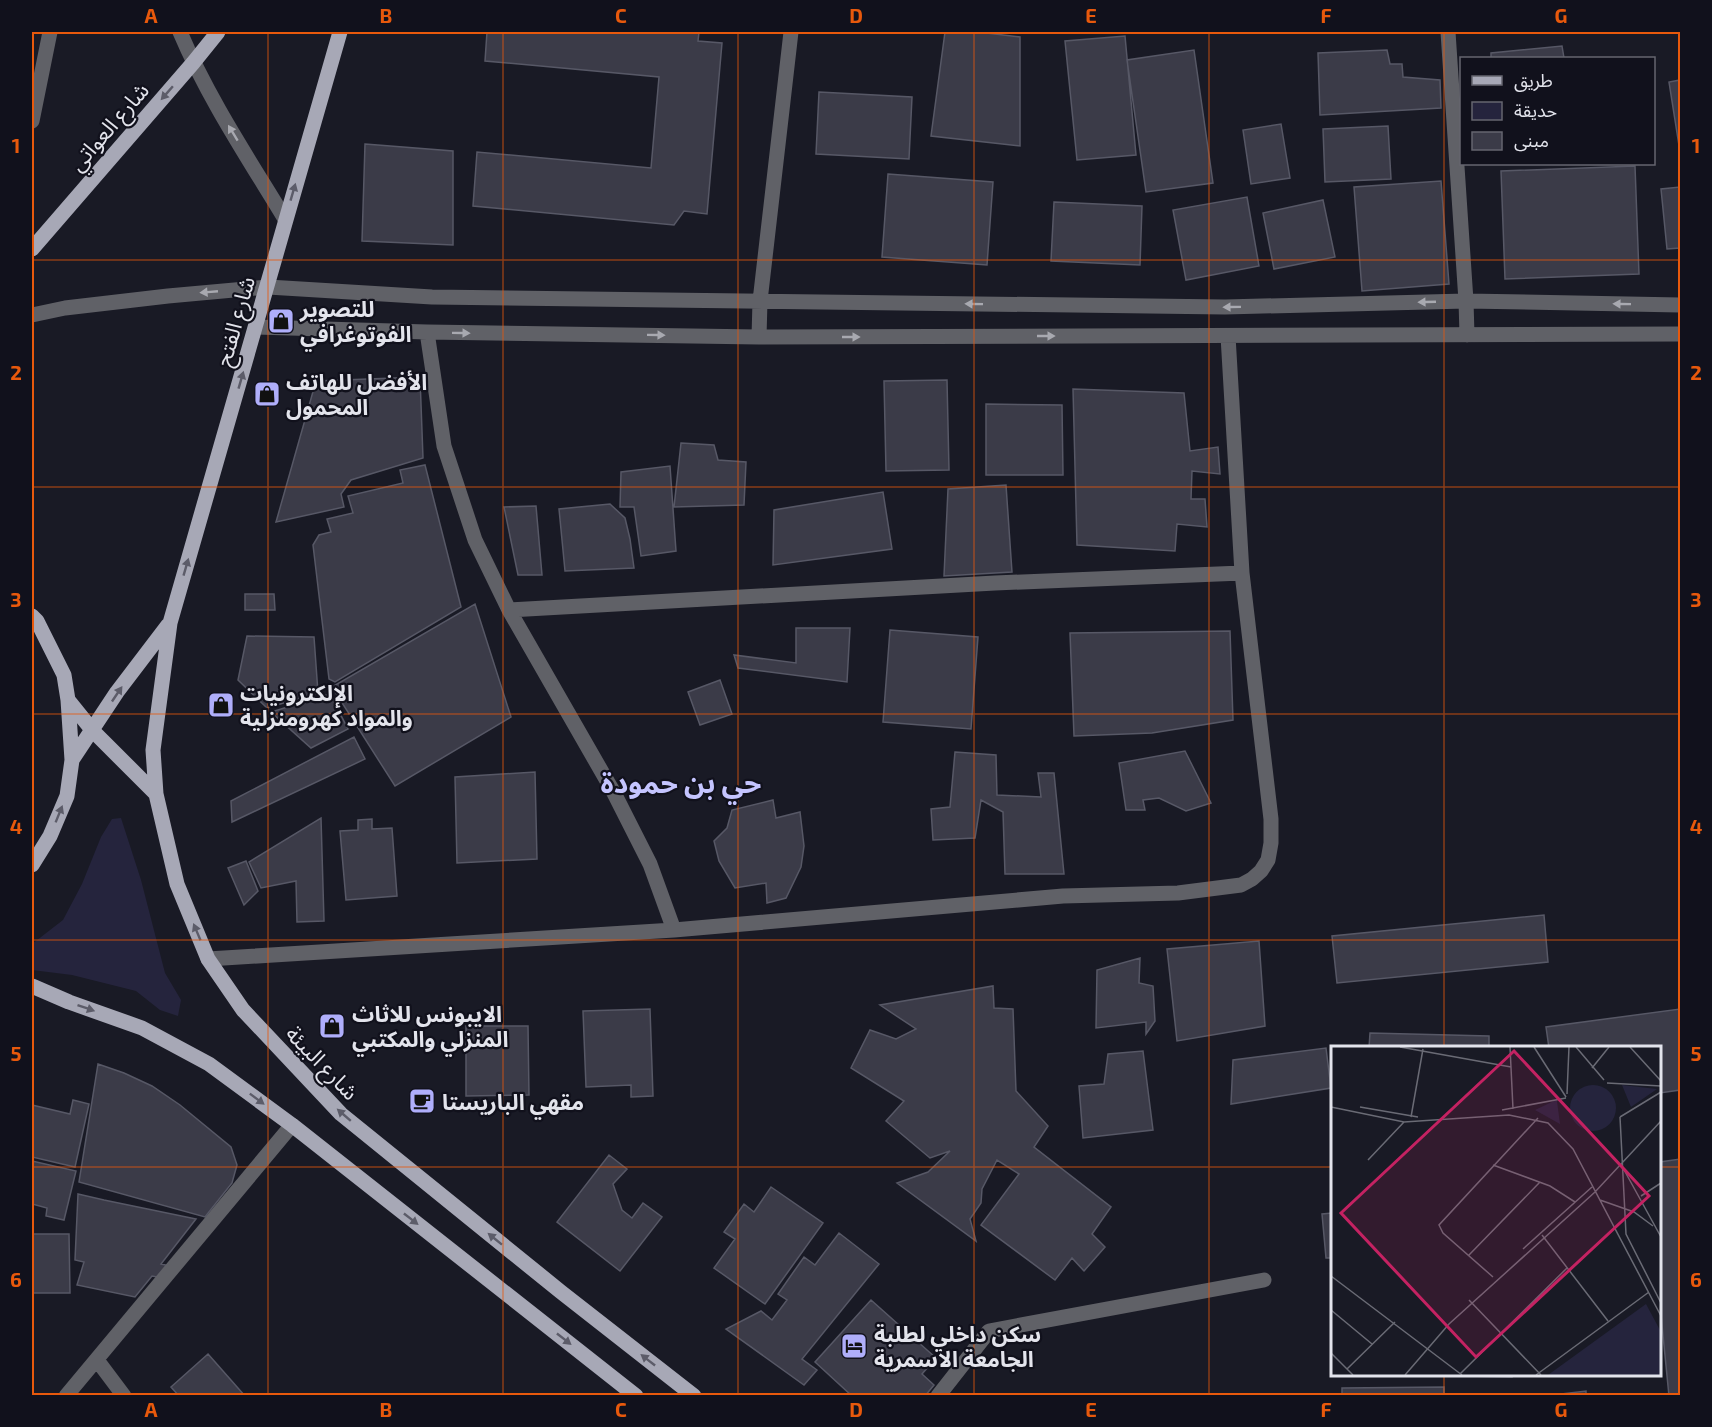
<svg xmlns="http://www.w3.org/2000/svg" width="1712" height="1427" viewBox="0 0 1712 1427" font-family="'Exo 2','Noto Sans Arabic',sans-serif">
<rect width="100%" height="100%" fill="#191a25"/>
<!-- green -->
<path fill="#25243d" d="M121,818L141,880L165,973L181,1000L178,1016L160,1010L136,991L72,975L32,970V944L63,920L82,884L101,837L112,819Z"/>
<!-- building -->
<path fill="#3b3b48" stroke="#575866" stroke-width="1.5" d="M487,32H699L698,41L722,43L707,214L684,211L674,225L473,206L477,152L651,168L659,77L485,61Z
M945,32H978L1020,37V146L931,136Z
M1125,36L1136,155L1077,160L1065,41Z
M1562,46L1564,58H1491V53Z
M1194,50L1213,183L1146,192L1127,60Z
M1387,50L1390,64H1402L1403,77L1440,80L1441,108L1320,115L1318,53Z
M1680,80V152L1669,82Z
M819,92L912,97L909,159L816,154Z
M1281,124L1290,178L1251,184L1243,130Z
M1388,126L1391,179L1325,182L1323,129Z
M365,144L453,151V245L362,241Z
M1635,166L1639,274L1505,279L1501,171Z
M888,174L993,182L987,265L882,257Z
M1441,181L1449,284L1362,291L1354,187Z
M1680,187V248L1667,249L1661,189Z
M1247,197L1259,266L1186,280L1173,210Z
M1323,200L1335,257L1274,269L1263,213Z
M1054,202L1142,206L1140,265L1051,261Z
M420,377L423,458L351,480L341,494L344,507L276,522L316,381Z
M947,380L949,470L886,471L884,381Z
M1073,389L1184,393L1190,451L1218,447L1220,474L1192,471L1191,499H1205L1207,527L1177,524L1175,551L1077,545Z
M986,404L1062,405L1063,475H986Z
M681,443L714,445L718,460L746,462L744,505L674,507Z
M425,465L461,607L335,682L329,679L313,545L319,535L331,532L327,519L353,513L348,496L403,483L400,470Z
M670,466L676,551L641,556L634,507H620L621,472Z
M1006,485L1012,572L944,576L948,489Z
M883,492L892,549L773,565L774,510Z
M610,504L625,518L630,539L634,568L565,571L559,509Z
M536,506L542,575H518L504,507Z
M245,594H274L275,610H245Z
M475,604L511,717L395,786L332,687Z
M796,628H850L847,682L738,668L734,655L796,663Z
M890,630L978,637L971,729L883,722Z
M1230,631L1233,720L1152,733L1074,736L1070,633Z
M247,636L314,637L318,693L267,708L238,680Z
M720,680L732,714L700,725L688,692Z
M330,694L348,729L311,748L271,712Z
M354,737L365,759L232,822L231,801Z
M1185,751L1211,803L1186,811L1159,798L1143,800L1145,810H1126L1119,763Z
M955,752L996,755L997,795L1041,797L1038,773H1054L1064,874H1005L1003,812L981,800L975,838L933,840L931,809L950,807Z
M535,772L537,859L457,863L455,777Z
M773,800L776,818L800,812L804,846L801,867L786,898L767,903L766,883L735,888L719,861L714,841L727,828L732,810Z
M321,818L324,921L297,922L296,881L261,888L249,862Z
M372,819V829L392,828L397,896L346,900L340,831L358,830V820Z
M246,861L258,891L244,905L228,868Z
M1544,915L1548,962L1337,983L1332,936Z
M1259,941L1265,1026L1177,1041L1167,949Z
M1140,958L1139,983L1153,986L1155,1021L1146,1034V1022L1096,1028L1097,970Z
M993,986L994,1008L1013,1009L1016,1091L1048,1126L1034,1147L1111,1207L1092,1234L1105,1247L1084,1271L1072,1258L1055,1280L981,1225L1019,1174L997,1160L982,1189L981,1203L970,1219L976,1241L897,1183L928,1172L950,1151L930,1158L886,1121L904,1101L851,1068L870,1030L896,1039L916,1029L880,1005Z
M650,1009L653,1096L631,1097V1085L586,1087L583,1011Z
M1680,1009V1090L1660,1093V1048H1549L1546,1027Z
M466,1026H528L529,1095L466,1096Z
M1370,1033L1489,1036V1048H1369Z
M1326,1048L1331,1088L1231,1104L1233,1060Z
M1143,1051L1153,1130L1083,1138L1079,1086L1104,1084L1108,1054Z
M98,1064L124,1073L152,1086L180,1105L231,1147L237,1165L232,1183L205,1217L79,1182Z
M73,1100L89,1104L75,1167L32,1157V1105L70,1114Z
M609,1155L627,1169L613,1184L622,1210L632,1218L643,1203L662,1217L620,1271L557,1222Z
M1680,1159V1396H1669L1660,1305V1162Z
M32,1161L76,1171L64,1220L46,1216L47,1208L32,1204Z
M771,1187L823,1223L765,1304L714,1268L735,1239L724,1232L744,1204L754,1212Z
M78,1194L104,1200L196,1219L161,1264L170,1266L163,1278L152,1276L135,1297L77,1285L84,1262L75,1260Z
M1332,1213V1258H1326L1322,1214Z
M839,1233L879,1264L802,1359L817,1370L804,1385L726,1329L761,1311L772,1320L787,1300L778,1294L804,1257L815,1265Z
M32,1234H69L70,1293H32Z
M871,1300L936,1358L922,1374L934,1385L925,1396H852L815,1362Z
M208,1354L245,1396H179L171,1387Z
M1465,1374H1512V1377L1465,1376Z
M1444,1387V1396H1342V1388Z
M1586,1391V1396H1544Z"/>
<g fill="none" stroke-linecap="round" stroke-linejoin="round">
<!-- minor -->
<path stroke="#606167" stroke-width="15" d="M180,32C208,98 248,158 285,219
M1448,32L1466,301L1467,335
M32,121L50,32
M32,315L65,308L168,296L268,287L432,297L1225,307L1466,301L1680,305
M256,327L427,332L759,337L1680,334
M427,332L444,446L475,540L509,610L614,793L650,864L674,930
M759,337L760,301L791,32
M509,610L995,583L1242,573
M208,959L674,930L1063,896L1178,893L1241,885L1252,879L1261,871L1268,860L1271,843V819L1242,573L1228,336
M97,1360L124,1396
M66,1396L292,1125
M938,1396L989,1331L1264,1280"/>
<!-- major -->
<path stroke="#a7a8b6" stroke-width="15" d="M340,32L170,623L153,750L156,794L177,884L208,959L243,1010L341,1114L561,1292L694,1396
M32,249L193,63L218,32
M32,616L37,621L64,675L68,700L72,760L67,796L50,836L32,865
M68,700L93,731L156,794
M72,760L117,692L168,625
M32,986L69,1002L142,1028L209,1064L292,1125L636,1396"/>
</g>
<!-- one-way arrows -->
<defs><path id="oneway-solid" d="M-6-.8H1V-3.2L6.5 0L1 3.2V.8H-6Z" transform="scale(1.5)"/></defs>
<g fill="#5c5c69">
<use href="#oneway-solid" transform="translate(167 93) rotate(131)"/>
<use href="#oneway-solid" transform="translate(293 192) rotate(-74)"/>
<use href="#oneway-solid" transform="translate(241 380) rotate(-74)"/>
<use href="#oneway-solid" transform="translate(186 567) rotate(-74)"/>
<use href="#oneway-solid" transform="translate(117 694) rotate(-56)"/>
<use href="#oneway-solid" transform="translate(59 814) rotate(-68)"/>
<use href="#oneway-solid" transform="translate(197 932) rotate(-113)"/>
<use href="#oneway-solid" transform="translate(86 1008) rotate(19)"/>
<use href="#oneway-solid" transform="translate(257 1099) rotate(37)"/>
<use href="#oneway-solid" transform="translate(344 1115) rotate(-139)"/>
<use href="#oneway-solid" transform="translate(411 1219) rotate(38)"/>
<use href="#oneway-solid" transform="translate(495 1239) rotate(-141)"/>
<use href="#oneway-solid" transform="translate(564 1339) rotate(38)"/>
<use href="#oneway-solid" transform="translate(648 1360) rotate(-142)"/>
</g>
<g fill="#a8a9b0">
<use href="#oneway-solid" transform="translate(233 133) rotate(-121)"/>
<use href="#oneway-solid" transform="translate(209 292) rotate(175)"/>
<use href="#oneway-solid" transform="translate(1427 302) rotate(178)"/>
<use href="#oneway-solid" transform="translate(974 304) rotate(-179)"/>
<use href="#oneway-solid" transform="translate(1622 304) rotate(-179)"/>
<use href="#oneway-solid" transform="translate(1232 307) rotate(179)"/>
<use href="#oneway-solid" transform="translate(461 333) rotate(1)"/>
<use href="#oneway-solid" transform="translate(656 335) rotate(1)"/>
<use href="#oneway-solid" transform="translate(1046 336)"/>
<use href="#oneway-solid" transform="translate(851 337)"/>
</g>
<!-- grid -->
<path fill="none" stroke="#e8590c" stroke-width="1.5" stroke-opacity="0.55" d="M268,32V1396M503,32V1396M738,32V1396M974,32V1396M1209,32V1396M1444,32V1048M32,260H1680M32,487H1680M32,714H1680M32,940H1680M32,1167H1332M1660,1167H1680M1444,1374V1396"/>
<!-- icons -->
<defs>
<symbol id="shop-square" viewBox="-11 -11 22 22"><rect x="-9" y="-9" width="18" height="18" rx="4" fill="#afaefa" stroke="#11111c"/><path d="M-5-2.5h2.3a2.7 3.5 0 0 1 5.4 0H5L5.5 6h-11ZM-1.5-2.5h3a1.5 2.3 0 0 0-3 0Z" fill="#111"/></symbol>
<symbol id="cafe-square" viewBox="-11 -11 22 22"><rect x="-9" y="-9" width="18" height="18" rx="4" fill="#afaefa" stroke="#11111c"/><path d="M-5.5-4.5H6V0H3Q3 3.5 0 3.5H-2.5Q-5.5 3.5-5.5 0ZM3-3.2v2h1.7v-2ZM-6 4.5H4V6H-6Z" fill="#111"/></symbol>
<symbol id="hotel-square" viewBox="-11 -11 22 22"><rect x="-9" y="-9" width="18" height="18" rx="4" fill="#afaefa" stroke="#11111c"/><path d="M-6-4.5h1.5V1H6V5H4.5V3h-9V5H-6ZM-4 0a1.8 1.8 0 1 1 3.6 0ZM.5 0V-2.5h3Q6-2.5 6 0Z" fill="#111"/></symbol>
</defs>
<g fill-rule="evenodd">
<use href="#shop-square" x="266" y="306" width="30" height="30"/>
<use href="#shop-square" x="252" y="379" width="30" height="30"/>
<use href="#shop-square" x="206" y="690" width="30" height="30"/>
<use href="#shop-square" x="317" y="1011" width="30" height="30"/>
<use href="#cafe-square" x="407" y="1086" width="30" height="30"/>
<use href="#hotel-square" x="839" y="1331" width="30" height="30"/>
</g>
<g text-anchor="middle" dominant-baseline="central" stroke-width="4.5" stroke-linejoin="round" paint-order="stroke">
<!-- street labels -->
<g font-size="22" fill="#e3e4ec" stroke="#11111c">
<text transform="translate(108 126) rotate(-49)">شارع العواتي</text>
<text transform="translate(234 321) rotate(-74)">شارع الفتح</text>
<text transform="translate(323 1062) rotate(46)">شارع البيئة</text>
</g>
<!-- poi labels -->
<g font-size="22" font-weight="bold" fill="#e3e4ec" stroke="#11111c" text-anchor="start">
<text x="300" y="308">للتصوير<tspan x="300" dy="25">الفوتوغرافي</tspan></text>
<text x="286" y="381">الأفضل للهاتف<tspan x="286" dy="25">المحمول</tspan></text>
<text x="240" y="692">الإلكترونيات<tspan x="240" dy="25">والمواد كهرومنزلية</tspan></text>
<text x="352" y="1013">الايبونس للاثاث<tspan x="352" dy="25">المنزلي والمكتبي</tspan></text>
<text x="442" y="1101">مقهي الباريستا</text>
<text x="874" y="1333">سكن داخلي لطلبة<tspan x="874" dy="25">الجامعة اﻻسمرية</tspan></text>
</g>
<!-- district labels -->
<g font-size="28" font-weight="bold" fill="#c4c4fe" stroke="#11111c">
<text x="681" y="782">حي بن حمودة</text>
</g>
</g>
<!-- overview -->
<g transform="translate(1331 1046)">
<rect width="330" height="330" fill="#191a25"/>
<path d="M291,39L326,43L300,61ZM239 62a23 23 0 1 1 46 0a23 23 0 1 1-46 0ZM225,54L226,55L229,78L204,64ZM315,258L330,286V329H217Z" fill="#25243d"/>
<path fill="none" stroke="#6a6b75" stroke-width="1.5" d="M69,1L180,21M179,1L182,63M203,1L235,51M245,1L273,34M299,1L330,35M261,22L278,1M276,37L330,40M236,48L238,1M0,61L73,76L178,69L217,77L242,103L330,270M29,61L87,71M171,64L235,52M80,71L92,3M289,71L330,46M289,71L295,188L330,257M37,114L73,76M162,119L219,140L244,156M292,122L330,191M310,150L330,137M269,154L303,166L322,180M211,189L277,275M192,203L261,141M138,209L209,136M0,230L131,329M162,231L112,187L108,179L207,72M138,254L210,329M0,264L41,298M0,307L22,329M16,323L64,276M129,328L236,222M74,329L118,278L264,146L330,75M205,329L318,246"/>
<path fill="#c42262" fill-opacity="0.15" stroke="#c42262" stroke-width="3" d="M183,5L318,150L145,311L10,167Z"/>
<rect width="330" height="330" fill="none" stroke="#e3e4ec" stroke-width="3"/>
</g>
<!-- border -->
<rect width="1712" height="1427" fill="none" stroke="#11111c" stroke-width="66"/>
<!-- legend -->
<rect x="1460" y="57" width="195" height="108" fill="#11111c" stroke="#65656f" stroke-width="1.5"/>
<rect x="1472" y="76" width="30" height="9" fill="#a7a8b6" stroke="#65656f" stroke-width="1.5"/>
<text x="1514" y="87" font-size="18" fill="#e3e4ec">طريق</text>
<rect x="1472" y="102" width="30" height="18" fill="#25243d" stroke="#65656f" stroke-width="1.5"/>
<text x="1514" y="117" font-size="18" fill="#e3e4ec">حديقة</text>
<rect x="1472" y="132" width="30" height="18" fill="#3b3b48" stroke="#65656f" stroke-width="1.5"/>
<text x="1514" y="147" font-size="18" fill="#e3e4ec">مبنى</text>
<rect x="33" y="33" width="1646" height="1361" fill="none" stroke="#e8590c" stroke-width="2"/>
<g font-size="20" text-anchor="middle" font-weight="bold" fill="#e8590c">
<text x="151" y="23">A</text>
<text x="386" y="23">B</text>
<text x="621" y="23">C</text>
<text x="856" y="23">D</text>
<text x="1091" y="23">E</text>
<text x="1326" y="23">F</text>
<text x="1561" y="23">G</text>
<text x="16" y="153">1</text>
<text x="1696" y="153">1</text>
<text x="16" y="380">2</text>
<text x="1696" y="380">2</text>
<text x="16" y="607">3</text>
<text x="1696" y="607">3</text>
<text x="16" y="834">4</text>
<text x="1696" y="834">4</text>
<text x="16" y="1061">5</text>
<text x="1696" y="1061">5</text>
<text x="16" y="1287">6</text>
<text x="1696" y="1287">6</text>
<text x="151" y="1417">A</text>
<text x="386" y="1417">B</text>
<text x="621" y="1417">C</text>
<text x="856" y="1417">D</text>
<text x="1091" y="1417">E</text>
<text x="1326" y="1417">F</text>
<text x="1561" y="1417">G</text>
</g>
</svg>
